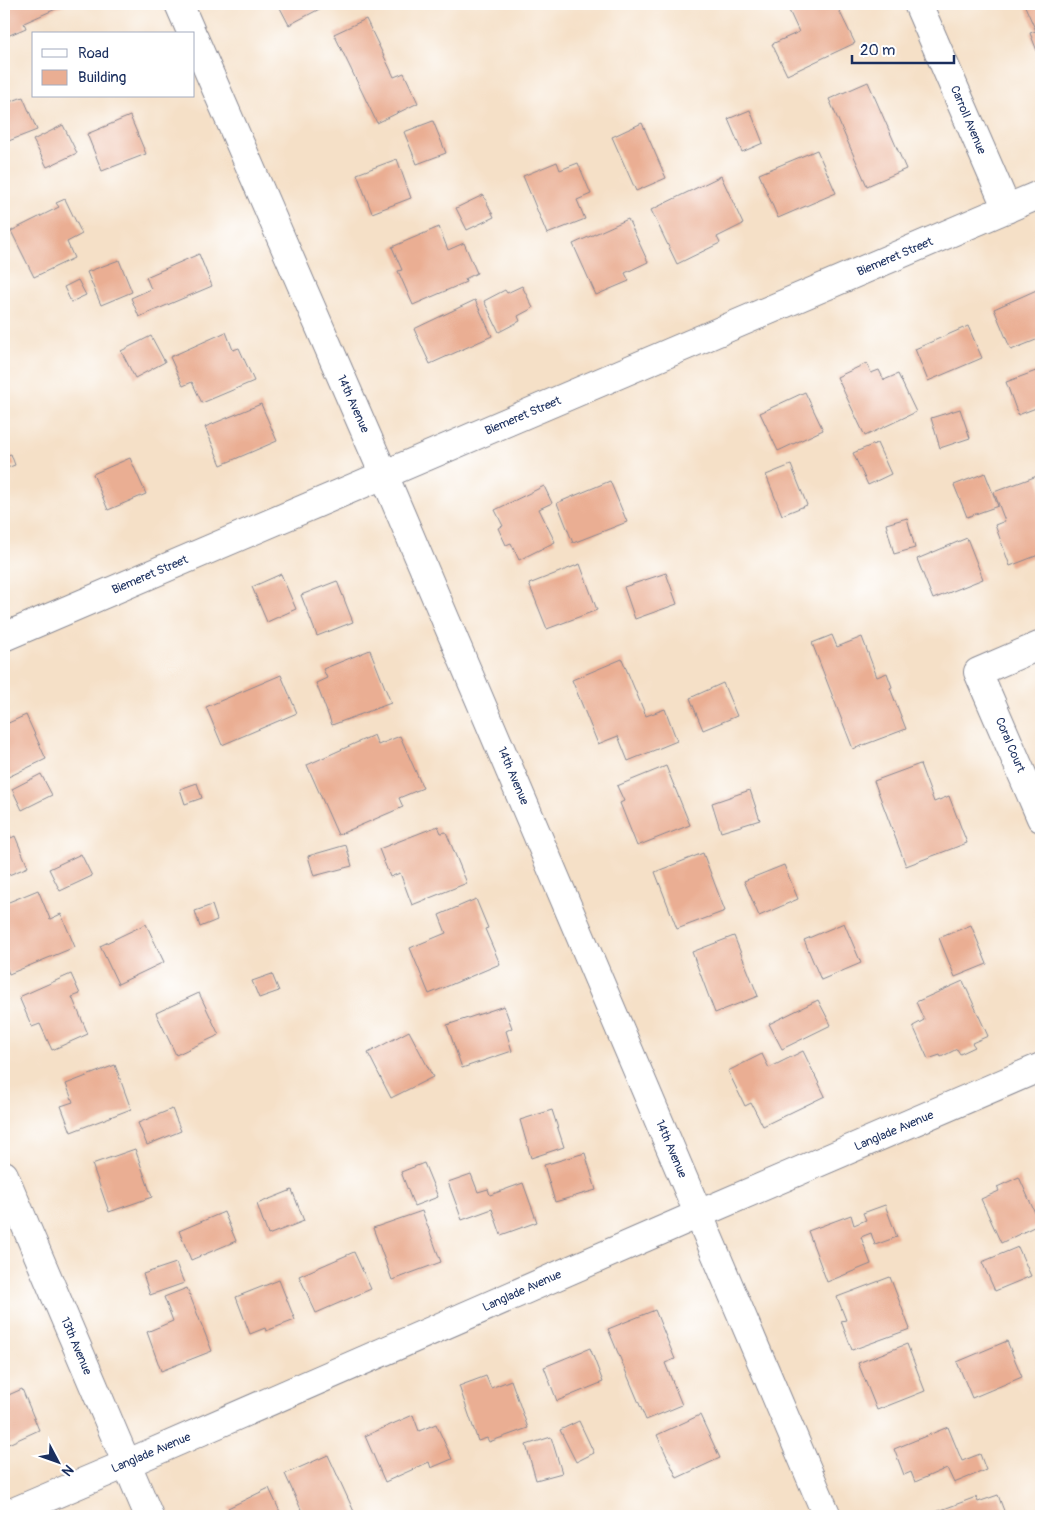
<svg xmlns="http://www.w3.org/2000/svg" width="1045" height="1520" viewBox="0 0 1045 1520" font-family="Pangolin,sans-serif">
<rect width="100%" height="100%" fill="#fff"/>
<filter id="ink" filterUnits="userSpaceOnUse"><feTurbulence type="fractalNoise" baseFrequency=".02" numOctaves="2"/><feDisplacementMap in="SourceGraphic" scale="10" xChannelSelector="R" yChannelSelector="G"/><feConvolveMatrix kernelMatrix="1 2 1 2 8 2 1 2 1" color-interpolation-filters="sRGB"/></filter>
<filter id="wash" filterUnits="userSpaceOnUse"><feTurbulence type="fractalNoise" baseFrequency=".0096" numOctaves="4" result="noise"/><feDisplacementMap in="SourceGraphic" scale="20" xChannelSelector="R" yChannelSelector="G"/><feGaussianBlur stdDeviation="1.12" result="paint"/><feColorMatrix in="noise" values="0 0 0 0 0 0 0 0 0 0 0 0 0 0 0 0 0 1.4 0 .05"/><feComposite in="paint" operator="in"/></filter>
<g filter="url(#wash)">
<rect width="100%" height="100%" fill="#f5e0c7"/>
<g id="blocks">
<!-- building -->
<path fill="#eaae93" d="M4,4H67L24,23L26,28L5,37L4,33Z
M278,4H326L327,5L289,25Z
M786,4H836L855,43L787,75L772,44L799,32Z
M1024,4H1041V61L1030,33L1036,31Z
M366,19L394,77L404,73L418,103L377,123L334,34Z
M868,82L906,169L867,186L829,99Z
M23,97L37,130L6,142L4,136V104Z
M750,110L763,143L742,152L728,119Z
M130,116L146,154L102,171L87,134Z
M433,121L446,153L417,164L404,132Z
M642,123L666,178L636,191L612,137Z
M63,125L77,153L47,167L33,140Z
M817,150L836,193L778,218L759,174Z
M397,159L411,198L372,213L357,174Z
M557,162L560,170L578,163L591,194L577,200L585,219L547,234L523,176Z
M721,176L743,224L717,237L720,243L677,264L651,210Z
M483,195L494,217L467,230L456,208Z
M65,199L82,234L67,242L74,258L34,277L11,231L59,207L56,203Z
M628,219L648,262L625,273L629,281L596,295L573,244Z
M439,227L448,250L464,243L477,273L465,279L466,282L413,305L398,271L402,270L392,247Z
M199,254L212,286L139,317L131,298L151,289L146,277Z
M119,260L132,292L101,305L87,272Z
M78,280L86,295L71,302L64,287Z
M522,286L533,308L518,316L520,321L499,332L484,301L505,290L507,293Z
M1041,288V338L1011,350L994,309Z
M475,300L492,336L430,364L414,329Z
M968,326L982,358L928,381L915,349Z
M226,332L233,350L239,348L254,381L202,403L192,382L183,386L170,357Z
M151,336L165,362L135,378L121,351Z
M867,363L871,373L879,370L884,380L898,374L916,412L865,436L837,377Z
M1036,371L1041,385V406L1018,415L1006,382Z
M805,392L823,430L778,451L760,413Z
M261,404L277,441L221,465L205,427Z
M960,409L970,438L940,448L931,418Z
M877,443L891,474L868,485L853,453Z
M11,454L15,465L4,469V456Z
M130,458L146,494L108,510L93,474Z
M791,465L807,505L782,515L766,475Z
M985,473L998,506L967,517L954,485Z
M1037,476L1041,488V554L1010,566L995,525L1005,521L994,492Z
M610,481L627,522L573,543L557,503Z
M544,486L552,503L539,509L555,542L519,560L511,543L506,545L498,528L503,526L495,510Z
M907,518L915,548L894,554L886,524Z
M967,538L983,579L933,599L917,559Z
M580,564L597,610L547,629L529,584Z
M666,573L677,604L635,619L624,587Z
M281,574L296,609L267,622L252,587Z
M337,581L353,622L317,636L301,595Z
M832,635L837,647L862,637L877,677L887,673L892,687L890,688L906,729L853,749L812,643Z
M370,650L391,703L332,725L316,683L327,678L323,669Z
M622,659L646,716L665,709L677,741L628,761L618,736L598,744L572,680Z
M281,675L297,713L222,745L206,707Z
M723,683L737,716L703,730L690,698Z
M26,715L46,759L4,779V725Z
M374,735L378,745L400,736L423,788L399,798L403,807L338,835L307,765Z
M920,764L934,802L949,796L967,843L906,866L874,781Z
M666,766L690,825L637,846L620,803L624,801L617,786Z
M41,774L52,795L22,810L12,789Z
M197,783L202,798L185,804L180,789Z
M750,790L760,820L721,832L712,803Z
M4,821L11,838L15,836L28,867L4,877Z
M438,826L441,833L446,832L467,883L412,905L400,873L390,877L379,849Z
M346,845L352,866L314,876L308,856Z
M703,853L725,911L677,929L655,872Z
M81,854L92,876L60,891L49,869Z
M784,865L798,899L759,916L744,881Z
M38,890L50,919L61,914L75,947L9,974L4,961V904Z
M476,899L488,928L485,929L500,964L429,994L410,948L446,933L439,915Z
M212,905L217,920L200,927L195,911Z
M844,923L861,963L821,980L804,940Z
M146,924L164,962L118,984L100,946Z
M971,925L987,964L955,977L939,938Z
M734,936L758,996L715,1013L692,952Z
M71,974L80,994L72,997L88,1034L52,1050L40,1024L32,1027L19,997Z
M272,974L279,991L259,998L252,981Z
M963,981L988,1036L972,1043L975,1047L960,1054L957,1049L941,1057L940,1055L928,1059L913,1026L924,1020L916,1002Z
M199,993L219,1035L176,1055L156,1013Z
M818,1000L831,1025L782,1049L769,1024Z
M504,1006L512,1028L506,1031L512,1051L462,1068L447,1025Z
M409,1031L433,1077L391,1098L368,1053Z
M803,1051L825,1096L763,1126L751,1103L745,1106L728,1071L762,1054L769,1068Z
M115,1065L131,1109L71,1132L61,1106L73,1102L66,1084Z
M172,1109L181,1131L147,1145L138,1123Z
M552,1110L564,1147L531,1158L520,1120Z
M135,1149L152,1197L109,1212L92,1164Z
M585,1153L596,1190L555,1202L544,1165Z
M424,1163L438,1197L414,1206L401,1172Z
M471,1174L478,1192L488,1189L490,1195L523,1183L537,1222L501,1235L492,1209L462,1220L448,1182Z
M1019,1177L1040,1224L1001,1243L981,1199L999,1191L997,1187Z
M292,1190L304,1221L268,1235L257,1204Z
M885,1205L897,1237L875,1245L871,1233L861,1237L871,1264L827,1282L808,1231L851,1215L854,1225L866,1220L863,1213Z
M422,1211L441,1262L392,1280L373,1228Z
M224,1212L236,1241L191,1260L179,1231Z
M1018,1247L1031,1276L995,1291L982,1262Z
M354,1252L371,1289L316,1313L299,1276Z
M176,1263L184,1283L150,1295L143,1274Z
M890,1277L910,1329L852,1350L841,1321L846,1320L837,1297Z
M279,1280L295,1320L266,1331L265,1328L250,1334L236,1297Z
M187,1288L212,1351L161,1371L147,1332L173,1321L164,1297Z
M655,1310L675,1359L665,1363L682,1405L646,1420L608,1329Z
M1007,1341L1022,1377L972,1398L957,1362Z
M907,1344L925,1391L877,1410L858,1363Z
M590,1348L603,1382L557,1401L544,1367Z
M486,1376L491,1388L511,1380L528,1428L489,1442L487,1438L478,1441L459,1386Z
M22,1389L39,1430L4,1446V1397Z
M413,1415L419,1431L436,1424L452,1459L431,1468L429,1462L385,1482L365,1436Z
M700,1415L720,1458L677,1478L657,1435Z
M579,1421L594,1453L576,1462L560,1430Z
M948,1427L962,1461L980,1454L986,1470L954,1483L947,1468L915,1482L911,1472L904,1475L894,1449Z
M551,1437L562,1473L536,1480L526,1445Z
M328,1455L356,1516H304L285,1474Z
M269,1488L282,1516H232L228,1508Z
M998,1495L1006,1516H925L976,1497L978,1502Z"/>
</g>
</g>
<g filter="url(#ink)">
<use href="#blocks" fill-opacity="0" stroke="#888892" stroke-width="1"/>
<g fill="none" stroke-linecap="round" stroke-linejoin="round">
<defs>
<path id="street" d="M179,4L192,34
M918,4L1007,209
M194,38L384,475L827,1516
M4,637L1041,194
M1041,645L978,672L1041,818
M4,1175L149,1516
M4,1516L126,1464L699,1214L1041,1067"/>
</defs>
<!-- street casing -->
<use href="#street" stroke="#888892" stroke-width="30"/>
<!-- street -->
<use href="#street" stroke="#fff" stroke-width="28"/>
</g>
</g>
<g text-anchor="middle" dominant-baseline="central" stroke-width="4.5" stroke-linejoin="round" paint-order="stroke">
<!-- street labels -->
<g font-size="12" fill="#1b2f5e" stroke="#fff">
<text transform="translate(968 120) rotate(67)">Carroll Avenue</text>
<text transform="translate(895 257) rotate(-23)">Biemeret Street</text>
<text transform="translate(353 404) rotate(66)">14th Avenue</text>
<text transform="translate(523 416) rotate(-23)">Biemeret Street</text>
<text transform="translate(150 575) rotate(-23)">Biemeret Street</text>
<text transform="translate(1010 745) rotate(67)">Coral Court</text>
<text transform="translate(513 776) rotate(67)">14th Avenue</text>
<text transform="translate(894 1131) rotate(-23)">Langlade Avenue</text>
<text transform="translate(671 1149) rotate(67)">14th Avenue</text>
<text transform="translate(522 1291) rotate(-24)">Langlade Avenue</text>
<text transform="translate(76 1346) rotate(67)">13th Avenue</text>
<text transform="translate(151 1453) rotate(-23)">Langlade Avenue</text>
</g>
</g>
<!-- margin -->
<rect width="1045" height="1520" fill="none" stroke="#fff" stroke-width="20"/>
<!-- legend -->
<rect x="32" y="32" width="162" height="65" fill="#ffffff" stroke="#a4acbf"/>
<rect x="42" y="49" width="25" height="8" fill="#ffffff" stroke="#a4acbf"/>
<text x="78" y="58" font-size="15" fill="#1b2f5e">Road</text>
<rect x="42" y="70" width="25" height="15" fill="#eaae93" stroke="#a4acbf"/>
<text x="78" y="82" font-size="15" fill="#1b2f5e">Building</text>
<!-- north arrow -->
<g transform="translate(58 1462) rotate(131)" stroke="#ffffff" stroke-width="4" paint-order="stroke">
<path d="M0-4L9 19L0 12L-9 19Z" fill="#1b2f5e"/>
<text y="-8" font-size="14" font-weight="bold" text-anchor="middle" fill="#1b2f5e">N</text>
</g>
<!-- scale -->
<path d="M852 55v8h102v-8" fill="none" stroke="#1b2f5e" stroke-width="2.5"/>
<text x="860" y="55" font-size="15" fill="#1b2f5e" stroke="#ffffff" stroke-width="4" paint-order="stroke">20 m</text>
</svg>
